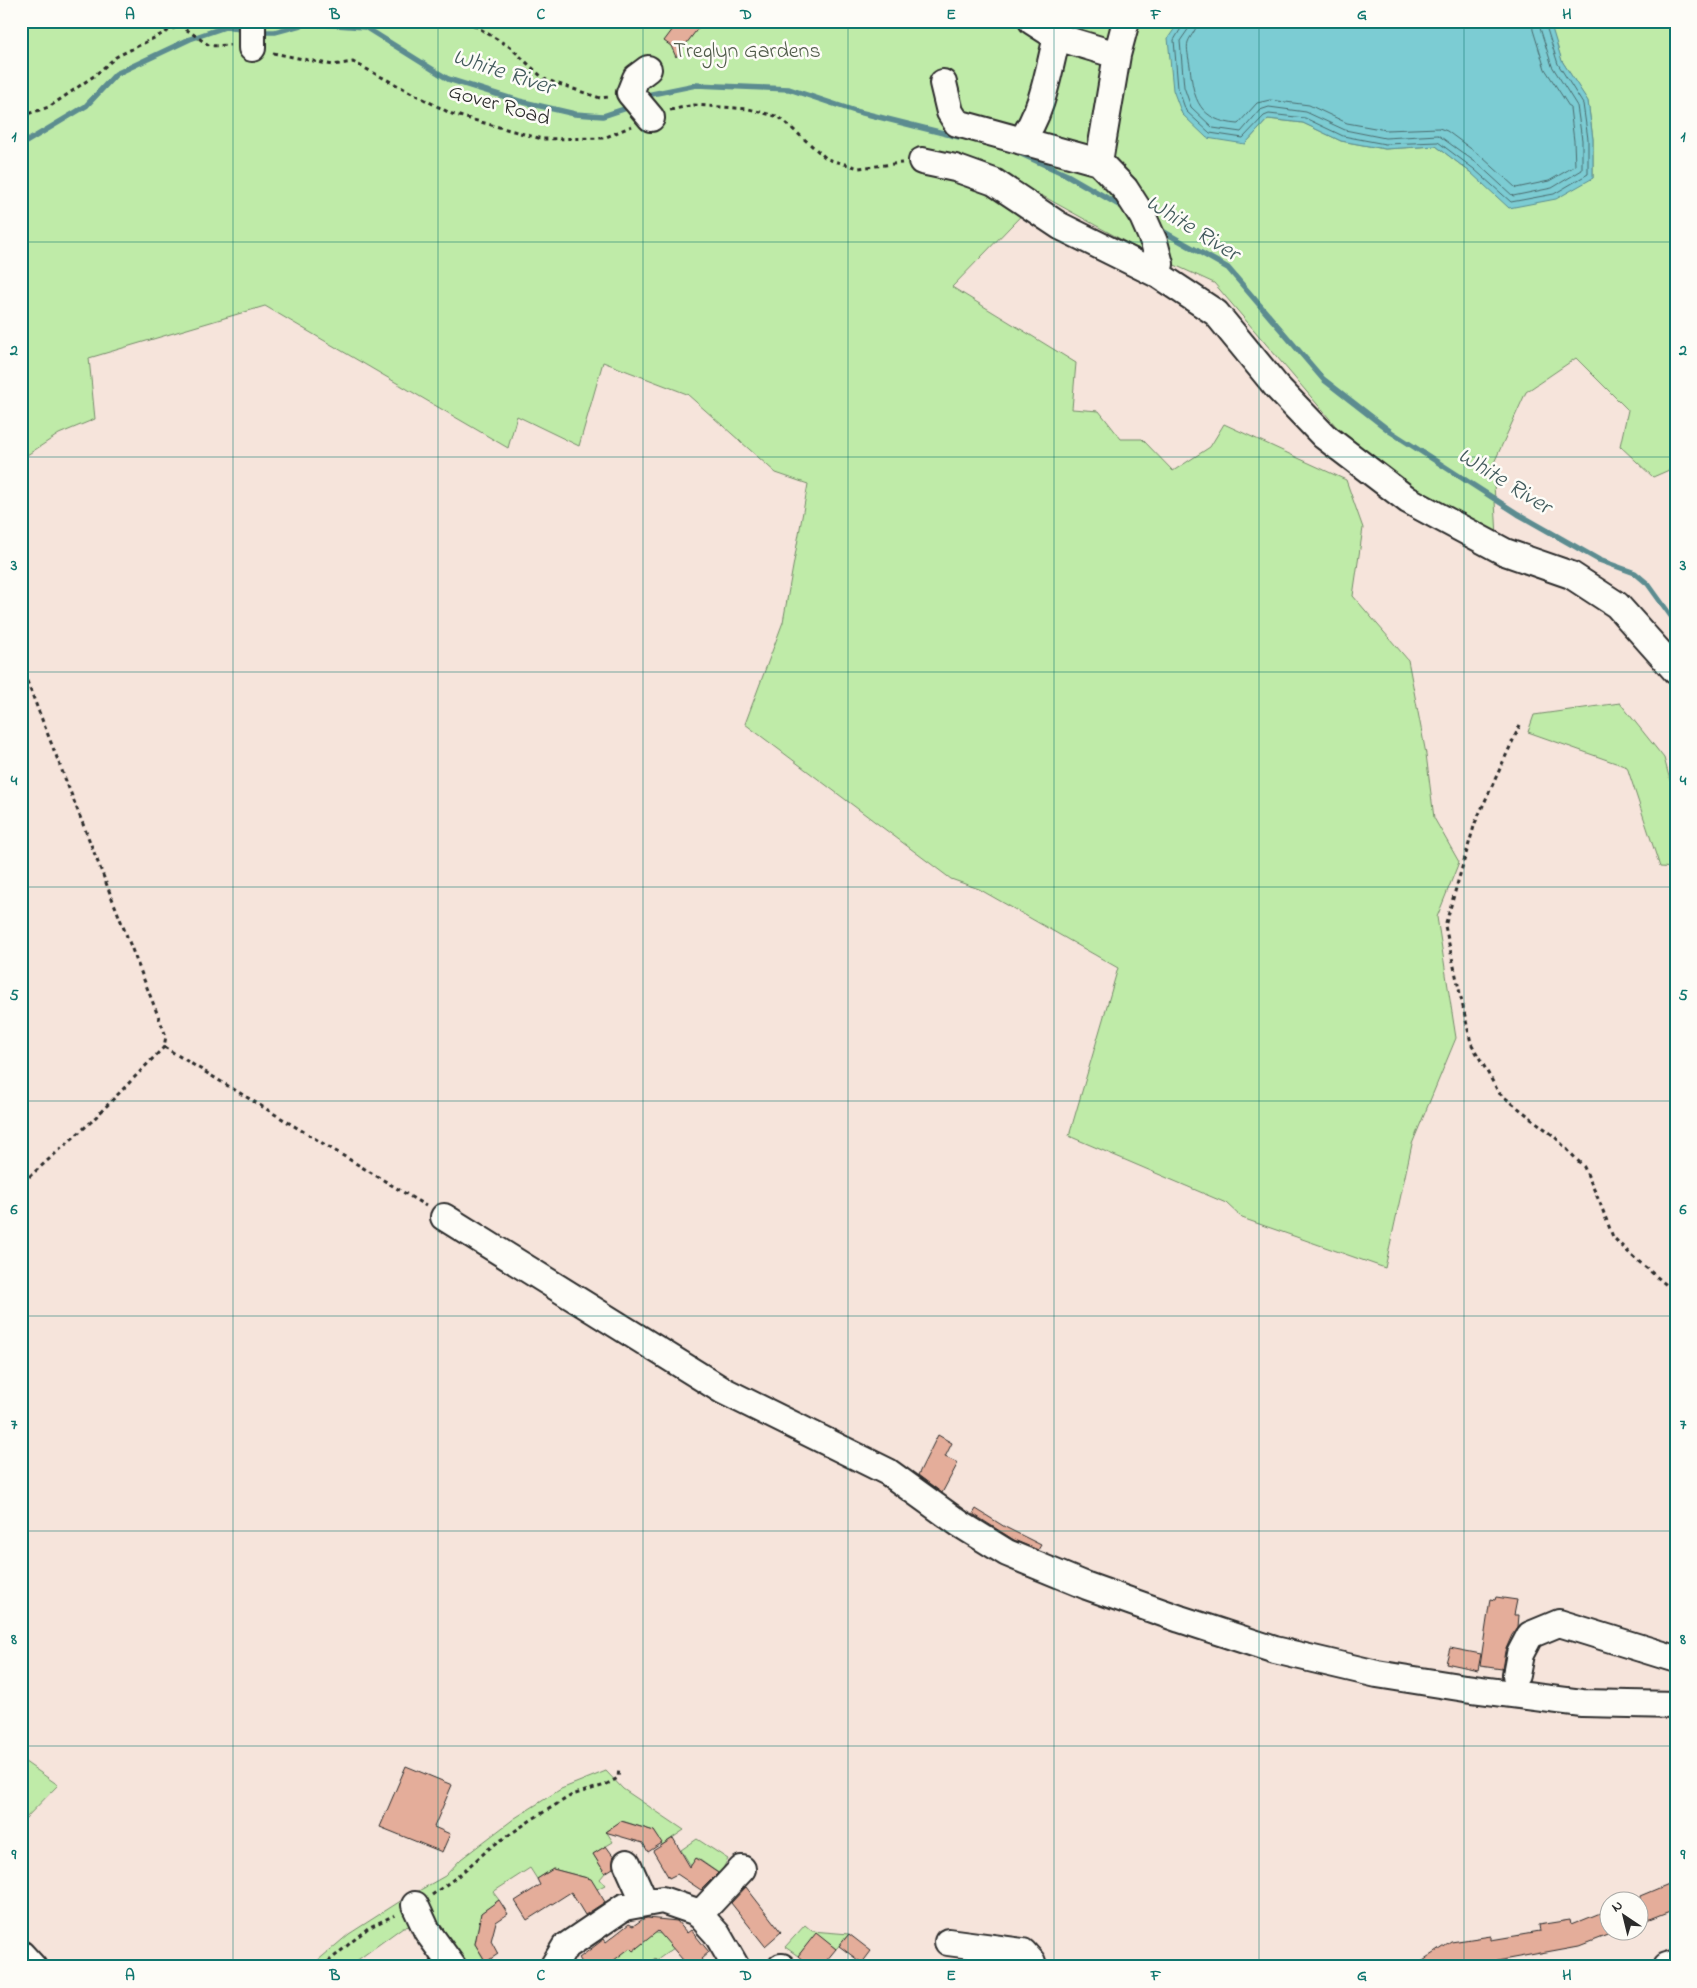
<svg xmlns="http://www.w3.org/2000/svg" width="1697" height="1988" viewBox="0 0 1697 1988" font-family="'Indie Flower',sans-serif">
<rect width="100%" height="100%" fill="#f6e4db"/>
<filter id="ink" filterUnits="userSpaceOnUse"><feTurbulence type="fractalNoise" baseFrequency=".02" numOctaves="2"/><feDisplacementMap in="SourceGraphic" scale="10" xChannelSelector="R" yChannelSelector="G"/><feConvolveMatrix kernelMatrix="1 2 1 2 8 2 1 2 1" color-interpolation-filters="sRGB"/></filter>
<g filter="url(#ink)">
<!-- green -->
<path fill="#bfeba8" stroke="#758b6a" d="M21,21H1180L1169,38L1245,144L1268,119L1303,123L1341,141L1385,149L1436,146L1470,172L1593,178V139L1588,102L1562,61L1550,25L1552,21H1676V467L1653,477L1620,446L1628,410L1576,358L1526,392L1493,465L1497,537L1414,487L1340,431L1214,283L1133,246L1041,195L952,287L1076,363L1072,409L1099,411L1121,439H1142L1173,471L1210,447L1224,424L1346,480L1363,528L1353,596L1408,660L1426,754L1434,818L1459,862L1437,917L1456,1038L1412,1144L1385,1268L1242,1218L1226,1203L1069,1136L1118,968L979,889L951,879L745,724L783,622L808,484L776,473L687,394L603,362L579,446L517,416L508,448L265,306L89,358L95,419L59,434L21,459Z
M1620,703L1664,758L1676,802V868L1660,867L1627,767L1528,732L1534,715Z
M21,1759L58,1785L21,1823Z
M606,1771L623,1789L684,1830L662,1845L654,1831L622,1821L606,1831L613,1842L593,1854L605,1873L600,1879L605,1885L595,1890L587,1878L553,1869L537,1879L530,1868L493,1892L499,1900L481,1913L475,1944L485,1961L490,1959L494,1967H467L437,1924L403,1927L348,1967H310L349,1934L399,1902L445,1876L461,1859L515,1818L561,1789Z
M697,1839L728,1859L720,1874L697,1858L691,1866L681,1850Z
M805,1925L812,1931L849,1934L836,1949L816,1934L798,1956L785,1947Z
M652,1932L671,1936L674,1948L657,1960L655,1958L644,1967H605L628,1946L633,1951L644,1942Z"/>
<!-- water -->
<path fill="#7bccd3" stroke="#5b8c90" d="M1180,21H1552L1551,25L1562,61L1588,101L1593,139V178L1556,199L1509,208L1470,172L1436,146L1385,149L1341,141L1303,123L1268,119L1245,144L1207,138L1182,114L1173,90L1168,38Z"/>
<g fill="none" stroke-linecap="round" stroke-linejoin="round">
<!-- shore -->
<path stroke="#4b6b6e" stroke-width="1" d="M1184,21L1183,25L1174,40L1178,88L1186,111L1210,133L1243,138L1264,116L1269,114L1305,118L1343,136L1385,144L1438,142L1474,169L1511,202L1554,194L1588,174V139L1583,104L1558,64L1546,26V21
M1190,21L1189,28L1180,41L1184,87L1191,107L1213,128L1241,132L1260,110L1269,107L1306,112L1345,130L1385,138L1438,135L1478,164L1513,196L1552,188L1582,170V140L1577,106L1552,66L1540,28V21
M1197,21C1197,31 1191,34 1188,42C1186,48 1189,59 1190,66C1193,100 1200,121 1238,124L1257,103L1270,100L1309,105L1347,123L1386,130L1439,128L1447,131L1482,157L1516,188L1549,181L1575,166L1574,141L1570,108L1545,69L1533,30L1532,21"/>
<!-- stream -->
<path stroke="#5b8c90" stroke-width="5.5" d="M258,32H275L308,23L365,27L448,79L519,101L575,114L603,116L630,107
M647,95L696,85L789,89L855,111L959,137
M21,145L86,106L116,74L190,39L228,26L246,31
M1017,152L1067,175L1126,209
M1157,228L1228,268L1323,379L1391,432L1518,514L1599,560L1635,573L1648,584L1676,623"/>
</g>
<!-- building -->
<path fill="#e4ad9a" stroke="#2b2b2b" d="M679,21H692L699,27L676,57L671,46L664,41Z
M938,1435L952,1443L945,1457L958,1463L942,1493L918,1475Z
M976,1509L1005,1527L1041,1545L1038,1550L1014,1540L973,1514Z
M1496,1597L1517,1600L1514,1615H1519L1518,1627L1512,1635L1505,1651L1502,1669L1480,1666L1490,1599L1495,1600Z
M1450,1648L1481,1654L1478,1670L1446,1663Z
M406,1766L452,1785L434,1827L450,1834L442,1852L380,1827Z
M621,1821L654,1831L662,1843L648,1852L643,1843L605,1832Z
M673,1838L690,1867L696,1858L718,1873L701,1890L677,1874L669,1878L653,1851Z
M606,1846L614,1857L613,1868L605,1873L593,1854Z
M553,1869L591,1879L605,1902L585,1915L571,1892L527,1920L515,1901L540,1885L537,1879Z
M1676,1881V1909L1640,1923V1896Z
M746,1887L781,1932L765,1946L731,1903Z
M499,1900L508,1914L496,1922L491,1941L498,1954L486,1962L475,1944L481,1913Z
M1610,1909V1934L1579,1946L1486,1963V1967H1414L1451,1942L1491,1936V1940L1539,1932L1538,1925L1570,1920L1571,1925Z
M647,1918L677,1921L687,1933L691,1930L709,1952L701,1959L707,1967H689L658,1931L633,1951L630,1948L605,1967H585L579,1958L604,1939L606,1942L629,1924L633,1926L643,1919Z
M816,1933L836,1949L821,1967H811L798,1956Z
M849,1934L871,1951L862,1963L839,1946Z"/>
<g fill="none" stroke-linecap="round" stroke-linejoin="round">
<defs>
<path id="minor" d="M252,21V48
M1032,21L1057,37L1117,55
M648,69L636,78L630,93L651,118
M943,83L950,112L957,123L1099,162L1125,189L1143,217L1154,242L1160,264L1157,274
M1021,141C1043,112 1048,72 1057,37
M922,161L955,168L994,182L1060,226L1157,274L1216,313L1276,386L1324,436L1408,500L1505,552L1571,575L1617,605L1676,671
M1099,162L1117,55L1126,21
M444,1217L722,1390L888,1472L960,1524L1007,1553L1087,1586L1180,1619L1275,1650L1377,1674L1465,1688L1582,1703L1676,1705
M1516,1675L1520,1654L1530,1635L1559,1623L1676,1659
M627,1863L645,1903
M415,1905L427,1931L453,1967
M699,1915L742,1869
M948,1942L1023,1952L1032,1962L1033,1967
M21,1954L33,1967
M553,1967L565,1947L624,1907L662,1900L697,1912L717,1934L736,1967
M781,1967H782
M1666,1967L1676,1964"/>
</defs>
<!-- minor casing -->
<use href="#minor" stroke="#2b2b2b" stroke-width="30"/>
<!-- path -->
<path stroke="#2b2b2b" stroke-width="3" stroke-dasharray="4 4" stroke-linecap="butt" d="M467,21L510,47L544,79L600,98L609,97
M273,53L333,65L353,62L452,114L542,139L604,138L632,126
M670,110L694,105L749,109L779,117L827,159L859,168L902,163
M21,116L49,107L94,76L116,57L180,25L210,46L230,45
M21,666L166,1036L164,1047L91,1122L21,1184
M1520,725L1475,823L1445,926L1471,1043L1499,1093L1554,1136L1584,1167L1600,1203L1613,1237L1631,1255L1676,1293
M164,1047L426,1206
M432,1895L458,1876L491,1847L534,1818L572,1795L605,1785L618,1778L619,1768
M322,1967L368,1928L395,1915
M646,1967L655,1961L660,1967"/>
<!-- minor -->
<use href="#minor" stroke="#fdfcf7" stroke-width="26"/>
</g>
</g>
<!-- grid -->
<path fill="none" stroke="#0f766e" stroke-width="1" stroke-opacity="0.55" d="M233,21V1967M438,21V1967M643,21V1967M848,21V1967M1054,21V1967M1259,21V1967M1464,21V1967M21,242H1676M21,457H1676M21,672H1676M21,887H1676M21,1101H1676M21,1316H1676M21,1531H1676M21,1746H1676"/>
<g text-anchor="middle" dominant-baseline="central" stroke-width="5" stroke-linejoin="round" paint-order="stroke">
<!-- park labels -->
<g font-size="22" fill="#505b4a" stroke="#fdfcf7">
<text x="747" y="52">Treglyn Gardens</text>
</g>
<!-- street labels -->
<g font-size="22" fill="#2b2b2b" stroke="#fdfcf7">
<text transform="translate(499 106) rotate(16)">Gover Road</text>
</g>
<!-- water labels -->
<g font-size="24" font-style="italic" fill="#435b5d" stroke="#fdfcf7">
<text transform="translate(503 73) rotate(18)">White River</text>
<text transform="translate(1192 229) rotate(32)">White River</text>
<text transform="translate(1504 482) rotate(32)">White River</text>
</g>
</g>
<!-- margin -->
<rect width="1697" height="1988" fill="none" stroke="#fdfcf7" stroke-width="55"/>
<!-- north arrow -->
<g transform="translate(1624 1916) rotate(325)"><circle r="24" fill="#fdfcf7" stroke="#a9a8a5"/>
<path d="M0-4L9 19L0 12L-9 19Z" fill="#2b2b2b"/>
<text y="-8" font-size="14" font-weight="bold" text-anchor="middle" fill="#2b2b2b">N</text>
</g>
<rect x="28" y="28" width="1642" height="1932" fill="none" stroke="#0f766e" stroke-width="2"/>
<g font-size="16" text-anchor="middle" font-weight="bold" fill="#0f766e">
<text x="130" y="19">A</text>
<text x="335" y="19">B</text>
<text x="541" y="19">C</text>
<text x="746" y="19">D</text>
<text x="951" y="19">E</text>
<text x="1156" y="19">F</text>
<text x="1362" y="19">G</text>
<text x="1567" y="19">H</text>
<text x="14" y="141">1</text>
<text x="1683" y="141">1</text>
<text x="14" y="355">2</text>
<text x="1683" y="355">2</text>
<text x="14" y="570">3</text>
<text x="1683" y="570">3</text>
<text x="14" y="785">4</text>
<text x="1683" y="785">4</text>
<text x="14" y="1000">5</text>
<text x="1683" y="1000">5</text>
<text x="14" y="1214">6</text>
<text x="1683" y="1214">6</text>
<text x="14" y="1429">7</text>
<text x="1683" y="1429">7</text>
<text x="14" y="1644">8</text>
<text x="1683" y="1644">8</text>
<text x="14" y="1859">9</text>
<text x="1683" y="1859">9</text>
<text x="130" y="1980">A</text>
<text x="335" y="1980">B</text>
<text x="541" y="1980">C</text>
<text x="746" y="1980">D</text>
<text x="951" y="1980">E</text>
<text x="1156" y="1980">F</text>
<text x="1362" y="1980">G</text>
<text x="1567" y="1980">H</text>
</g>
</svg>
